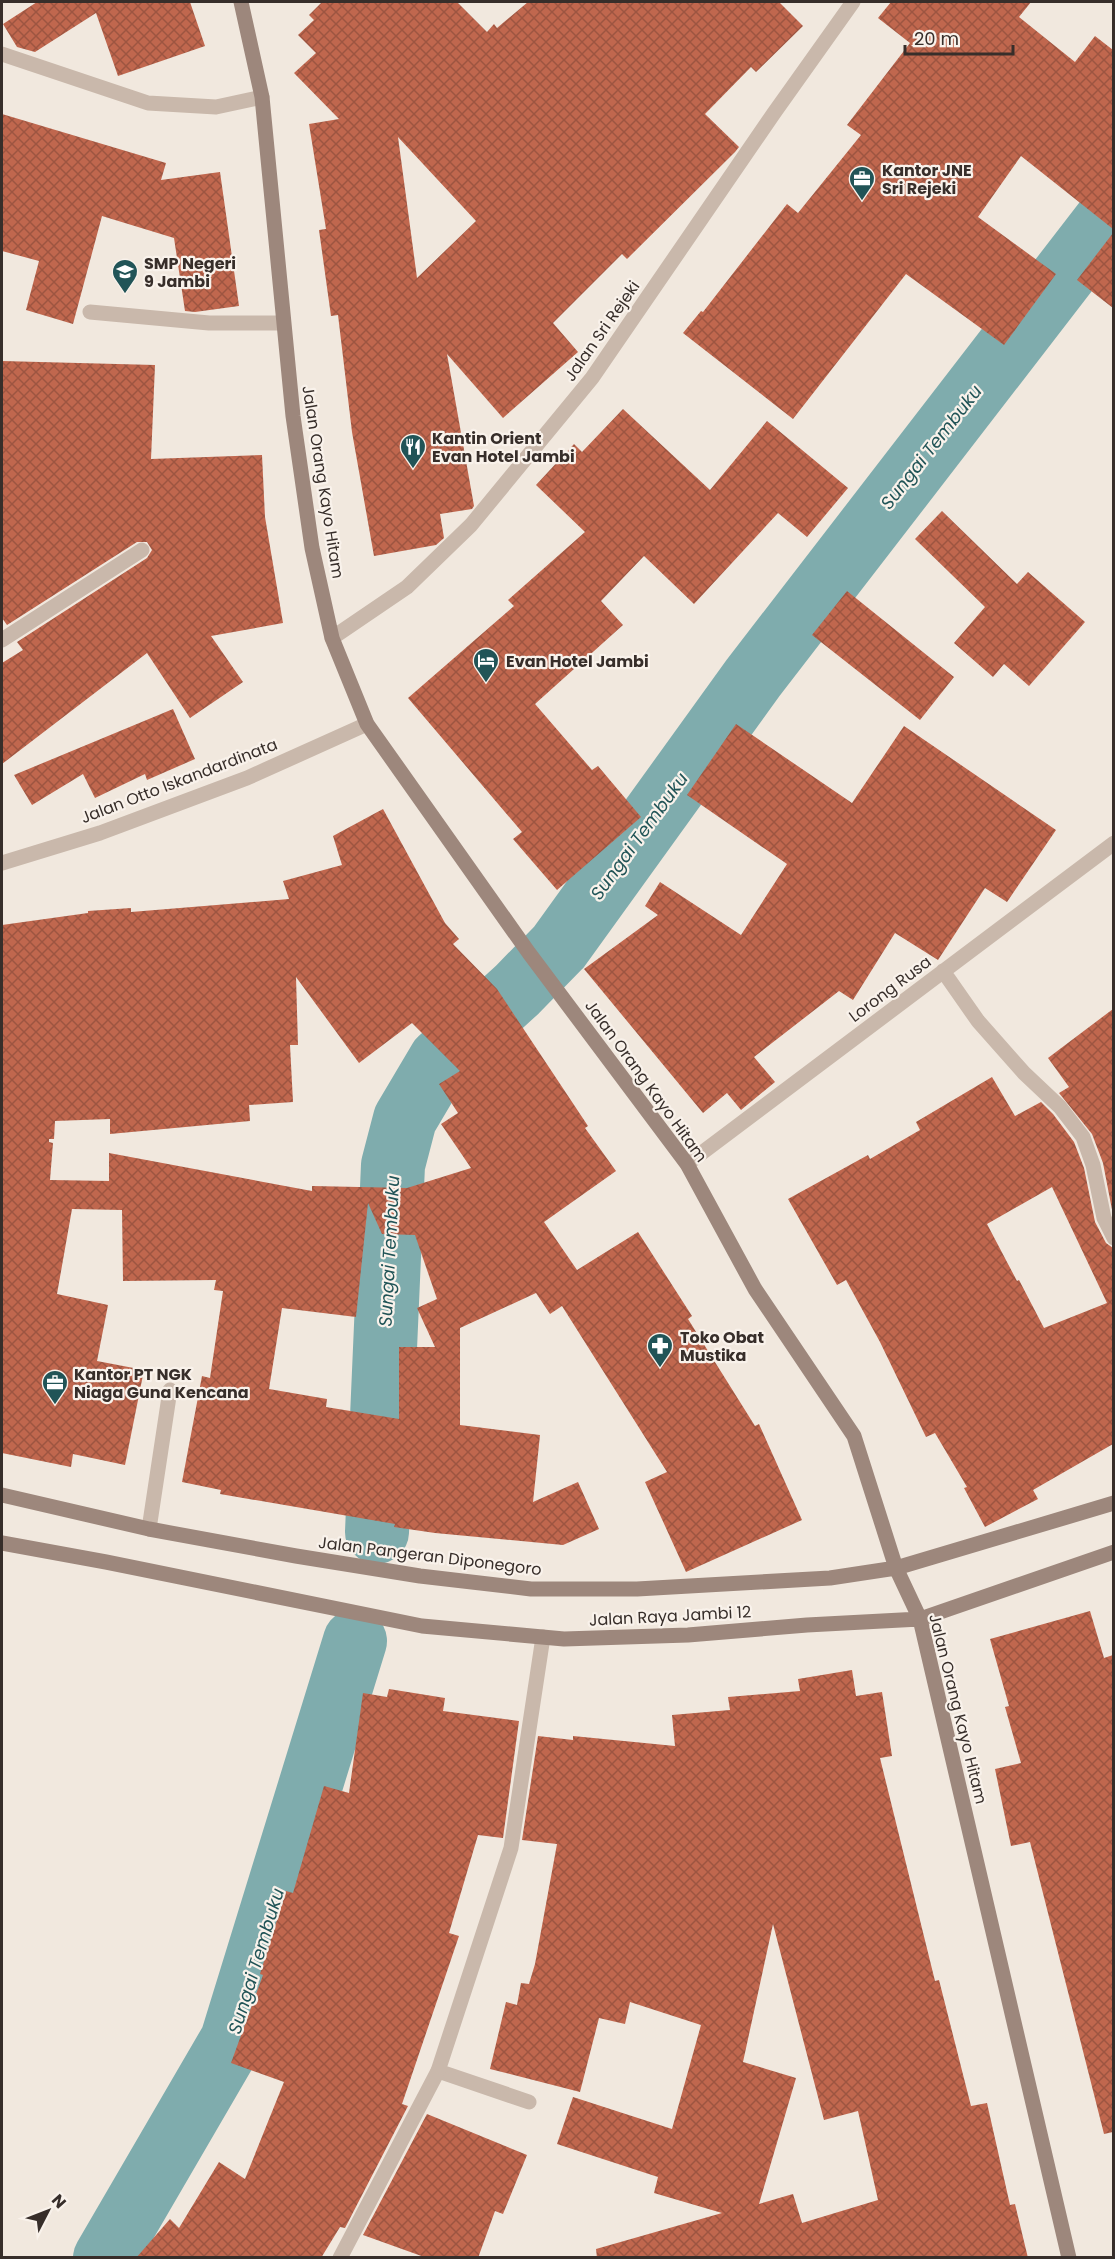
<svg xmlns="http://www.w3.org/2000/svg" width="1115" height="2259" viewBox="0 0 1115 2259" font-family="Poppins,sans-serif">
<defs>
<pattern id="building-cross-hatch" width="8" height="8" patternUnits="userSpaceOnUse" patternTransform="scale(1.5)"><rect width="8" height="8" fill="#c0674e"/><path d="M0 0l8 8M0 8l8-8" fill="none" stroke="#9d5541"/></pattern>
</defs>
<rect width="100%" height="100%" fill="#f1e8de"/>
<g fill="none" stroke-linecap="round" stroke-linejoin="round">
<!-- river -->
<path stroke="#7facad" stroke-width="64" d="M377,1532L393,1165L405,1119L440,1060L517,990L559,947L753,678L1114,210
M105,2258L232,2040L355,1641"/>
</g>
<!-- building -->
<path fill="url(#building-cross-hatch)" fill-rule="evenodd" d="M37,2H190L205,46L118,76L96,13L35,52L17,47L3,24Z
M322,2H457L487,32L494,24L497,28L528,2H779L803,26L756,72L751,67L705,114L739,147L735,152L627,259L622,254L553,323L578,352L503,418L447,354L474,506L472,509L440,514L444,538L436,545L374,556L352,432L338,315L331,316L319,230L326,229L309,124L339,119L294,73L316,53L298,35L314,20L309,15ZM398,137L476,221L417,278Z
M891,2H1031L1019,17L1075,62L1095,36L1113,50V229L1021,156L978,217L1056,274L1004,345L906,274L793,419L683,333L701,311L703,312L787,204L798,213L861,135L847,125L910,43L878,18Z
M2,114L166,163L161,180L220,172L239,306L195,312L185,311L174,238L102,216L73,324L26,310L39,261L2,251Z
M1113,233V308L1077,280Z
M2,361L155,365L151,459L262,455L265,517L283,623L211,636L243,682L190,718L147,653L2,764V663L23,650L17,642L147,558L152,550L147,542H137L7,625L2,618Z
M623,409L710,490L767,421L848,488L807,537L778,513L694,604L644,556L601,601L623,625L535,704L592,770L598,766L641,817L557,890L513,839L522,832L408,698L514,606L508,600L585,532L536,485L574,444L582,452Z
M942,511L1017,584L1028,572L1085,622L1029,686L1004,664L993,677L954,643L985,607L915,539Z
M847,591L954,677L920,720L812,635Z
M173,709L195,759L147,780L145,774L95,798L83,774L32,805L14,775Z
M736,724L852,803L904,726L1056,830L1007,902L985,888L938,960L895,933L853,1000L839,991L754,1057L775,1082L741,1110L727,1093L703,1113L584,969L658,915L645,906L660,882L741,935L787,864L687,795Z
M383,809L445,923L459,939L453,944L497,989L588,1126L585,1128L616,1171L544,1222L577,1270L638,1232L692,1316L688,1319L755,1426L759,1424L802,1520L686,1572L645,1482L667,1472L562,1306L550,1314L536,1293L460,1328V1425L540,1435L533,1502L578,1482L599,1529L563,1545L435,1533L394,1527L395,1524L220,1494L221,1490L182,1482L202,1376L210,1378L223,1291L214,1290L216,1280L123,1281L122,1210L72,1209L57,1294L108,1305L97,1361L144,1370L125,1465L73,1454L71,1467L2,1453V925L88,913V911L131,908V912L289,899L283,881L342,865L333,836ZM296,977L359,1063L412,1023L460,1071L439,1084L458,1113L441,1124L471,1168L407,1188L312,1186V1191L109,1153V1181L50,1180L53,1143L49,1142V1139H54L55,1121L110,1119V1134L250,1121L249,1105L293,1102L290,1045H298ZM368,1203L382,1234L415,1235L437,1299L417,1308L435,1347H399V1419L326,1407L327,1399L269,1389L282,1308L356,1317Z
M1113,1009V1215L1103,1163L1092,1134L1059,1093L1069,1087L1048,1058Z
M992,1077L1015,1116L1041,1102L1053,1114L1074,1142L1084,1168L1095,1222L1106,1243L1113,1248V1444L1033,1490L1038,1499L985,1527L964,1488L967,1487L935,1433L926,1437L880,1342L846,1280L837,1285L788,1199L868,1155L870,1159L920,1130L916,1122ZM1052,1187L1107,1303L1044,1328L1019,1280L1017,1281L987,1224Z
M1090,1611L1104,1658L1113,1655V2132L1104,2134L1030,1842L1011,1846L995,1769L1021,1763L1005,1707L1009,1706L990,1639Z
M852,1670L856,1696L882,1692L892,1756L880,1758L935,1981L939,1980L971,2106L987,2103L1010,2205L1015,2204L1028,2258H597L596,2249L722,2213L654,2193L658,2177L557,2144L573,2097L672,2129L701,2025L630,2002L625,2024L599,2018L580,2092L490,2069L506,2002L517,2005L521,1983L529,1984L535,1964L557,1844L522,1840L538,1736L573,1740V1736L675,1746L672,1715L730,1710L728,1697L800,1691L798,1679ZM773,1924L824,2120L858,2111L878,2200L802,2223L793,2194L759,2204L796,2078L743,2062Z
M389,1689L445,1698L443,1711L519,1721L503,1838L478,1835L449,1933L459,1936L402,2104L408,2106L345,2228L340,2227L321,2258H136L170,2219L179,2228L219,2162L245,2179L284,2082L231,2063L263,1975L260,1974L286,1891L293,1893L324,1786L349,1793L363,1693L387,1697Z
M427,2114L527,2155L503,2214L495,2211L478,2258H427L363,2235Z"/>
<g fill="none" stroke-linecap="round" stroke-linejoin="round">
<!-- service -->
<path stroke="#c9b8ab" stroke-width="15" d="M90,312L209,323H283
M529,2102L438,2071L511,1848L543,1637"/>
<!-- minor -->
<path stroke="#c9b8ab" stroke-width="15" d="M2,54L148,103L216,107L262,97
M332,638L407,587L471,525L592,378L774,113L853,2
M2,640L142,550
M943,971L978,1021L1024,1073L1060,1107L1083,1137L1093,1165L1104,1218L1114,1238
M687,1164L1114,843
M149,1529L170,1390
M340,2258L438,2071"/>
<!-- tertiary -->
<path stroke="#c9b8ab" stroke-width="15" d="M2,863L100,833L247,778L367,724"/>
<!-- secondary -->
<path stroke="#9d877c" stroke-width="15" d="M241,2L262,97L293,416L312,548L332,638L367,724L529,953L687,1164L755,1289L854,1436L896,1568L920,1619L1069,2258
M2,1495L149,1529L296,1556L420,1576L531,1589H637L830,1578L896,1568L1114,1503
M2,1543L106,1562L422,1626L564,1639L688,1635L807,1625L920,1619L1114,1552"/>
</g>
<!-- icons -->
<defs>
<symbol id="office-pin" viewBox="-11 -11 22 30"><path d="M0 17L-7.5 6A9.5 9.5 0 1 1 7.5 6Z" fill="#215457" stroke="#f9f2eb"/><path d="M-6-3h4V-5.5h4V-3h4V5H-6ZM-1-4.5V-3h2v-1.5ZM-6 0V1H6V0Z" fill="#fff"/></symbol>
<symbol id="school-pin" viewBox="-11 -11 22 30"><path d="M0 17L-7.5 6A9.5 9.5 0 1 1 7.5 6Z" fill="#215457" stroke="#f9f2eb"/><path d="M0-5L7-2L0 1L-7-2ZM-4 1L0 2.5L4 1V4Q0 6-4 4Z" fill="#fff"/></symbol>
<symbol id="restaurant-pin" viewBox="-11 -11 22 30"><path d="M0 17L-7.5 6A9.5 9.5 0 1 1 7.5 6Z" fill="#215457" stroke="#f9f2eb"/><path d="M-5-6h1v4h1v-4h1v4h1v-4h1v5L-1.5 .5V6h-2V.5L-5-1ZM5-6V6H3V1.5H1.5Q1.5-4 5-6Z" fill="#fff"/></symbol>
<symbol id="hotel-pin" viewBox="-11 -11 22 30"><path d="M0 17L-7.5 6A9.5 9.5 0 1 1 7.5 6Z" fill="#215457" stroke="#f9f2eb"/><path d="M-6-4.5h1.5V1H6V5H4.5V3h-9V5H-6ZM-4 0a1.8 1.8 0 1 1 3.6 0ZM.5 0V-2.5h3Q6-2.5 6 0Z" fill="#fff"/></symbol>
<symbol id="pharmacy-pin" viewBox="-11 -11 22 30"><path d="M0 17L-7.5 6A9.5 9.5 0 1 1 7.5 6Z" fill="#215457" stroke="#f9f2eb"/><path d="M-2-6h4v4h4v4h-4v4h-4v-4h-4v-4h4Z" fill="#fff"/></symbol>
</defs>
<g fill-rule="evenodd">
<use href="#office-pin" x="847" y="164" width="30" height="40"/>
<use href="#school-pin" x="110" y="257" width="30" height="40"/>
<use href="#restaurant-pin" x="398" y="432" width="30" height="40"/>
<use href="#hotel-pin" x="471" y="646" width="30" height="40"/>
<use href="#pharmacy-pin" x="645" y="1331" width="30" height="40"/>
<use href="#office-pin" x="40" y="1368" width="30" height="40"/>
</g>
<g text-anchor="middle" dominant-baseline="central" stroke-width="4.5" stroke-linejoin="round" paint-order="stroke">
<!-- poi labels -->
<g font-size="16" font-weight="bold" fill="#372e2a" stroke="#f9f2eb" text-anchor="start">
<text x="882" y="170">Kantor JNE<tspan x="882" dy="18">Sri Rejeki</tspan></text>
<text x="144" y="263">SMP Negeri<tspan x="144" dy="18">9 Jambi</tspan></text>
<text x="432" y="438">Kantin Orient<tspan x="432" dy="18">Evan Hotel Jambi</tspan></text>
<text x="506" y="661">Evan Hotel Jambi</text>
<text x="680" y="1337">Toko Obat<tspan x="680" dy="18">Mustika</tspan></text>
<text x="74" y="1374">Kantor PT NGK<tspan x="74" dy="18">Niaga Guna Kencana</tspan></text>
</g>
<!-- street labels -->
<g font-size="16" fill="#372e2a" stroke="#f9f2eb">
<text transform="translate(602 331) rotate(-55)">Jalan Sri Rejeki</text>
<text transform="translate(323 482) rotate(81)">Jalan Orang Kayo Hitam</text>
<text transform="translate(179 781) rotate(-21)">Jalan Otto Iskandardinata</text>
<text transform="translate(890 989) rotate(-37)">Lorong Rusa</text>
<text transform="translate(646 1081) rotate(54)">Jalan Orang Kayo Hitam</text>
<text transform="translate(430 1556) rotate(7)">Jalan Pangeran Diponegoro</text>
<text transform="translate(670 1616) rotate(-3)">Jalan Raya Jambi 12</text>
<text transform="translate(958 1709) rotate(76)">Jalan Orang Kayo Hitam</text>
</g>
<!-- water labels -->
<g font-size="18" font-style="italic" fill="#215457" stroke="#f9f2eb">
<text transform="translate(931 447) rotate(-52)">Sungai Tembuku</text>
<text transform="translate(639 836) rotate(-54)">Sungai Tembuku</text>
<text transform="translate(389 1251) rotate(-87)">Sungai Tembuku</text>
<text transform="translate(256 1961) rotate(-73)">Sungai Tembuku</text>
</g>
</g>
<!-- border -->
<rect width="1115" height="2259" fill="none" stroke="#372e2a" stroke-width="6"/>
<!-- north arrow -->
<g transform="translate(48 2211) rotate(48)" stroke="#f9f2eb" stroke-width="4.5" paint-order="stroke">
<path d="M0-4.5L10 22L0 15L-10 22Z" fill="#372e2a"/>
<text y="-9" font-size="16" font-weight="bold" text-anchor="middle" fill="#372e2a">N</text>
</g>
<!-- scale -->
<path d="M905 45v9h108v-9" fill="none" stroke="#372e2a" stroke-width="3"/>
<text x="914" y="45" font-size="18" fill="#372e2a" stroke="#f9f2eb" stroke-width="4.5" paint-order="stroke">20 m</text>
</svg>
